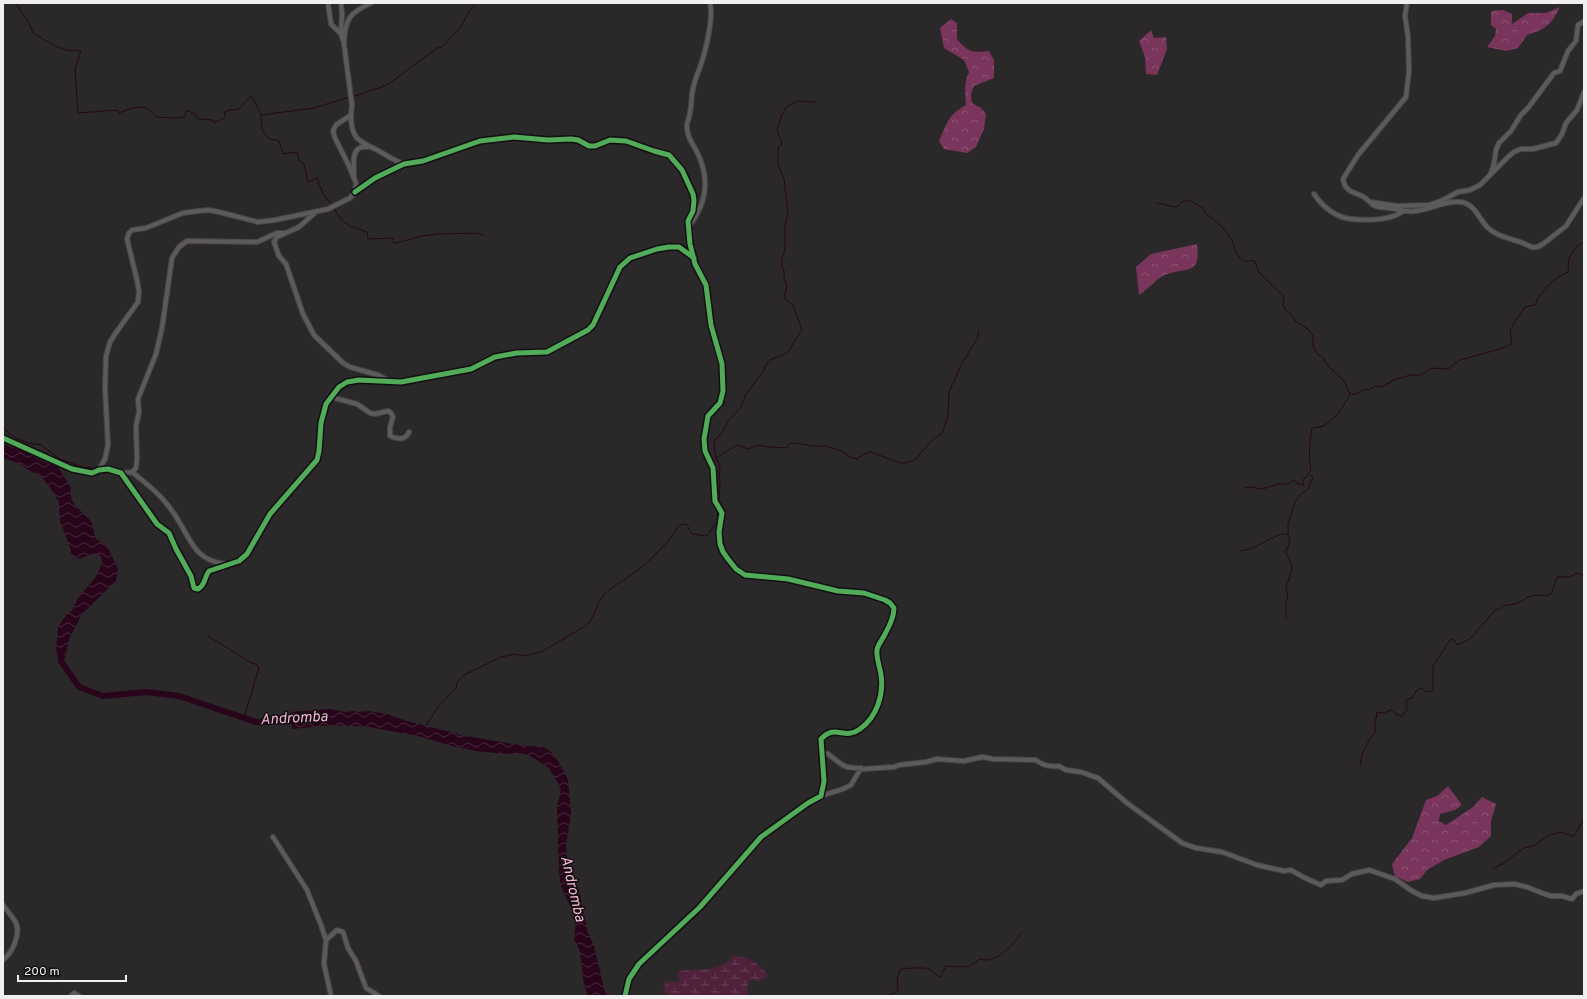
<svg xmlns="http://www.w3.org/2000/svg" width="1587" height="999" viewBox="0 0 1587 999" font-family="Overpass,sans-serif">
<defs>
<pattern id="forest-crowns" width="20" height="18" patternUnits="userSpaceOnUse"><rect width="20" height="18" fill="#79355b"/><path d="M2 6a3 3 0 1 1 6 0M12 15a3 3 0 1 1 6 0" fill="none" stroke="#8c5373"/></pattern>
<pattern id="wetland-marsh" width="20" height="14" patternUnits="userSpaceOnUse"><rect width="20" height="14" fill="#4f213b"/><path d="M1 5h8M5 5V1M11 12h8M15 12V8" fill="none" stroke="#694258"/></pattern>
<pattern id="water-waves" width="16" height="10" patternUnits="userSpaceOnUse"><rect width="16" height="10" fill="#28051a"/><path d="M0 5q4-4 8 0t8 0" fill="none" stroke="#482a3c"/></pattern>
</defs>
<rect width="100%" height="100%" fill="#2a2829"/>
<!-- forest -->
<path fill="url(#forest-crowns)" d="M1560,7C1551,25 1546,29 1527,35L1518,48L1506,51L1487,47L1495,36L1496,29L1491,25V11L1503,10L1512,14V24L1528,13H1546Z
M951,19L957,23V39C968,52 972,53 989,51L994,60V78L974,86L971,94L972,103L981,108L986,114L984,129L976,147L967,153L944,149L939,141C947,123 948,115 966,105C965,93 964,82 969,72L964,60L944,48L940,28Z
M1151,30L1154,38L1166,37L1167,49L1157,75L1146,74L1145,57L1139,41Z
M1197,244C1202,278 1183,266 1163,276C1154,281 1148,289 1139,295L1136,267L1151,254Z
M1448,786L1462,805L1455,810L1440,814L1439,821L1446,825L1473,807L1482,797L1496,804L1491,821V836L1479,847L1444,860L1427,870L1420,879L1408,882L1395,876L1392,864L1412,838L1426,800L1437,796Z"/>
<!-- wetland -->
<path fill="url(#wetland-marsh)" d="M733,956C748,956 759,964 768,975L758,982L753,979L750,980L747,989L748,996H669L663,992L666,981L679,982L678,971C696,969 723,972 733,956Z"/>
<!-- water -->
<path fill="url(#water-waves)" d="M3,444L21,450L44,462L57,465L71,488C68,503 81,511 90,520C94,525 93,533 96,539L106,545L109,550L118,569L116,581L82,614L69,639L65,659H58L56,649L58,627L67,614L72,611L78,598L95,578L102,564L101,556C89,547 84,566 71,555V550L60,521L59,502L51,489L40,475L35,474L18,463L3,458Z
M330,709L345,712L354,711L357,712L369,711L387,714L407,721L458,734C464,738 467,736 473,737C498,742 518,745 543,747L549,750L559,762L568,780L571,813L566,846L568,863L573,878L579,890L588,933L594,946L606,996H588L584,985L580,952L574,939L576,919L561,886L559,872L557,806L561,791L558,783L549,768L529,755L520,753L505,754L476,751L452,746L418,736L369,727L334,725L292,729L290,712Z"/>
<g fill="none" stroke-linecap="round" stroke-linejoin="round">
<!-- stream -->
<path stroke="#28051a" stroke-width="1" d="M16,3L30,25L33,33L53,45L66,50L81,51L75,69L78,113L117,110L119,113C135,107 144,102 156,117L177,118L185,117L186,111H190L191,113H195L198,119L213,120L214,123L226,117L224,113L229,110L239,109L251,96L255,102L261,115L314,108L349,97
M352,97L387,85L436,49L439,47L441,48L460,28L470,10L476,3
M261,116C261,124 261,133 269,138C272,140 276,140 279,141L283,154L297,152L299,161L304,164L308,182L317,178L323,194L332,205
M1158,203C1165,204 1170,207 1177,207L1182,202L1188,200L1203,208L1205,213C1214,219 1224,228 1230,237C1236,247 1233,255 1246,262L1254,260L1260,274L1284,296L1283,304L1285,310L1290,313L1296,322L1308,329L1313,336V346L1318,355C1323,356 1324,359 1326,363C1330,370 1338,374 1342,379C1346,383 1347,389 1350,394
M334,208C343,226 350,226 367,232L368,239L393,238L394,243H396L422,236L438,234L476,233L484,235
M3,428L16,438L28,443L41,445L60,459L85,468L92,467
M716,458L714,448L715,440L723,431L728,421L741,407L746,394L764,370L767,363L772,359L787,353L802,330L793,305L784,298L787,286L784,278V270L782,266V258L785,250V225L788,213L784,179L778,165V148L782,144L777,131L781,117L786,107L798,101L815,102
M1245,488L1251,487L1262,489L1279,484H1288L1294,480L1297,483L1304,485L1303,480L1311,470C1308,456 1310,442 1312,428C1317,427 1322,427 1325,425C1337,417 1344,406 1350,394H1357L1365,389L1368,390L1375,386L1381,387L1394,380L1410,375H1421L1431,368L1448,369L1460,360L1500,349L1512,344L1510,331L1513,325L1525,307L1535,305C1541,289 1554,279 1568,272L1569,258L1576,247L1584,242
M719,505L720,482L719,478L720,467L716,458L737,445L747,449L760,445C766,448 779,447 787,448L790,443L802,444L812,446H825L842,451L850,457L857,459L864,454L871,452L900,463H906L916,459L931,441L942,433L948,416L949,392L962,363L977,339L979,331
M1240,551C1254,550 1266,540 1279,535C1283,533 1284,536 1288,533
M1286,618V603L1288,595L1286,588L1292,570L1291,564L1286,552L1290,541L1288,534V524L1295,502L1300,495L1308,489L1313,477L1310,475
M208,636L250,662L257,665L259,668L244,718
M426,725L439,706L456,688L457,682L464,675L501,657L515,654L522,656L541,652L587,625C595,616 596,604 604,595C612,586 624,580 634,573C651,560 668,544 679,525L685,524L687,525L692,534L707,536L717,521L718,509
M1360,766L1362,754L1371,737L1375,733V724L1377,712L1384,713L1391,710L1397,715L1402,716L1408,709L1406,707L1407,699L1412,698L1416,691L1421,688L1427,692L1433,691V666L1450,640L1453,639L1458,645L1470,639L1495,610L1500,609L1502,606C1507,605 1510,605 1515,604C1521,603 1525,597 1532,596C1538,594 1544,597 1551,594L1557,577H1569L1577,573L1584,575
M1492,869L1504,863L1524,848L1533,846L1549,835L1562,832L1572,836H1574L1584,819
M887,996L894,993L898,990L897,978L901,969C908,968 923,967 929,969C933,971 935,975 940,977L946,966L963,967L970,966L980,959C995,965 1014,944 1022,932"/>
<!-- river -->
<path stroke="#28051a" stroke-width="6" d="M61,652V661L79,687L103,696L146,692L179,696L256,722L299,721"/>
<defs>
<path id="street" d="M328,3L331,24L341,34L343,40
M1407,3L1405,16L1408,36L1409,71L1406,97L1358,155L1343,179L1345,186L1350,191L1364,197L1370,202L1398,206L1429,205L1441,201L1458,192L1470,190L1480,185L1508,157L1514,152L1521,149H1533L1556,143L1562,134L1566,123L1577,110L1584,92
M341,34L342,13L341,3
M351,115C351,141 360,141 379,151C387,156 395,161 404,164
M1491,173L1494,164L1496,150L1499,143L1511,131L1521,115L1528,108L1554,73L1560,71L1568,51L1576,41L1578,25L1583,22
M354,177C354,165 350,145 367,147
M355,192L375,178L404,164L423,161L480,141L514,137L548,140L571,139L578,140L589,146H595L610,140L626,141L654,151L669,155L682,170L693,194L694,200L693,211L688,221L690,244L695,264L706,285L711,325L722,364L723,391L720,403L708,416L704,439L705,451L713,468L715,501L722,513L719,532L720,544L723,552L728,559L736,569L745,575L788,579L838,591L864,593L885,600L890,603L894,608C894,616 889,627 885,634C883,639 878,644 877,650C876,658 880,667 881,675C884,694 877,717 860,729C844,741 836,723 821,739L824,781L821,796L808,803L761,837L700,907L639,964L629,979L625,996
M1314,194C1320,203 1327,210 1337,215C1351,222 1390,222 1403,211
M1370,202C1374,208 1382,207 1389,208C1399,209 1406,213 1416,211C1431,209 1446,200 1461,202C1475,204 1479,219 1487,227C1496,236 1509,238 1520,242C1524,243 1528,246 1532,247C1536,248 1540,246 1543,244L1566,226L1584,198
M317,211L299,227L277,237L274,242L279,256L286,264L303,314L314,335L343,363L350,367L378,375L389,381
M689,226C707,203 710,178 697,152C692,143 686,135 687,124C688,119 690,116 690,112C692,103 691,93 694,85C695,80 697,75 699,70C705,54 714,18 710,3
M331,397L357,404L370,413L375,414L388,411L391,413L393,417L390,427V436C398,439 405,441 409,432
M3,438L72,469L92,473L99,470L108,469L121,473L157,524L169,533L176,549L191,576L194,588L198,589C206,585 204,577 209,571L239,561L247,554L270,514L317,460L319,451L321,423L326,404L339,387L347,382L359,380L401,382L471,369L495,357L517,353L547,352L588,330L593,325L620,267L630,258L657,249L669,247H679L694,258
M99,470L105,459L108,445L105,388L106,356L110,342L115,334L138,302L139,292L137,280L127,239L129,233L132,230L146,228L183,213L198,211L209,210L219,212L258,222L275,220L328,209L350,198L355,192L356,183L349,166L335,138L333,131L336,125L351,115L352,105L344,44C345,19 349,13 371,3
M132,472C144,482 156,490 166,503C170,508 175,514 178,520C192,542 195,560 225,564
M121,473L132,472L136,468L137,459L136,426L139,412L138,399L156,354L162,328L172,258L179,247L187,241L257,242L277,233H284
M823,753L828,754L841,764L847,767L864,769L894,767L899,765L926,762L937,759L964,761L982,757L993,759L1036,760C1042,765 1051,767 1059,766L1066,770L1081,772L1098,778L1127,803L1182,843L1196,848L1222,852L1257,865L1284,871L1291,870L1303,877L1321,885L1326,881L1342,880L1352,874L1369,870L1395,879L1412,891L1422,896L1434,898L1465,893L1494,885L1514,884L1527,887L1542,893L1551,896H1562L1572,899L1576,894L1584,891
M821,796L843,789L851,785L861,768
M273,837L307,890L321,925L326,940L324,964L331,996
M3,905C7,911 13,917 16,923C21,935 12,953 3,960
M326,940L337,930L343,932L348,948L356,961L366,988L379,996
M71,996L74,993L79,996"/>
</defs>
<!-- street casing -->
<use href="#street" stroke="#484546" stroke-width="6"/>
<!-- street -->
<use href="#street" stroke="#5c5a5b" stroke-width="4"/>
<defs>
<path id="cycleway" d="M355,192L375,178L404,164L423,161L480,141L514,137L548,140L571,139L578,140L589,146H595L610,140L626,141L654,151L669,155L682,170L693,194L694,200L693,211L688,221L690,244L695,264L706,285L711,325L722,364L723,391L720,403L708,416L704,439L705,451L713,468L715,501L722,513L719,532L720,544L723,552L728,559L736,569L745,575L788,579L838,591L864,593L885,600L890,603L894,608C894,616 889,627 885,634C883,639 878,644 877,650C876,658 880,667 881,675C884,694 877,717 860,729C844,741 836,723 821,739L824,781L821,796L808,803L761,837L700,907L639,964L629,979L625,996
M3,438L72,469L92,473L99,470L108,469L121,473L157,524L169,533L176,549L191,576L194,588L198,589C206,585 204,577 209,571L239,561L247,554L270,514L317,460L319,451L321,423L326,404L339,387L347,382L359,380L401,382L471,369L495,357L517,353L547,352L588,330L593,325L620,267L630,258L657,249L669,247H679L694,258"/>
</defs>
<!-- cycleway casing -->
<use href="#cycleway" stroke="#121112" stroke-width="8"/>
<!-- cycleway -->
<use href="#cycleway" stroke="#51ab58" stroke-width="5"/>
</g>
<g text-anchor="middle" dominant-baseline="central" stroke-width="3" stroke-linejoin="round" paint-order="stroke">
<!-- water labels -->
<g font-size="15" font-style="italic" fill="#fab6d8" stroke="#121112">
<text transform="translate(294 719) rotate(-3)">Andromba</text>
<text transform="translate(572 889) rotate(77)">Andromba</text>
</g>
</g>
<!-- border -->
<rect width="1587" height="999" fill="none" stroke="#f2eff0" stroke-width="8"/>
<!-- scale -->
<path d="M18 975v6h108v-6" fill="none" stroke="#f2eff0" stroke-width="2"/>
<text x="24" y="975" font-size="12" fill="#f2eff0" stroke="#121112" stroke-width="3" paint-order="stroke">200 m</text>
</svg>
